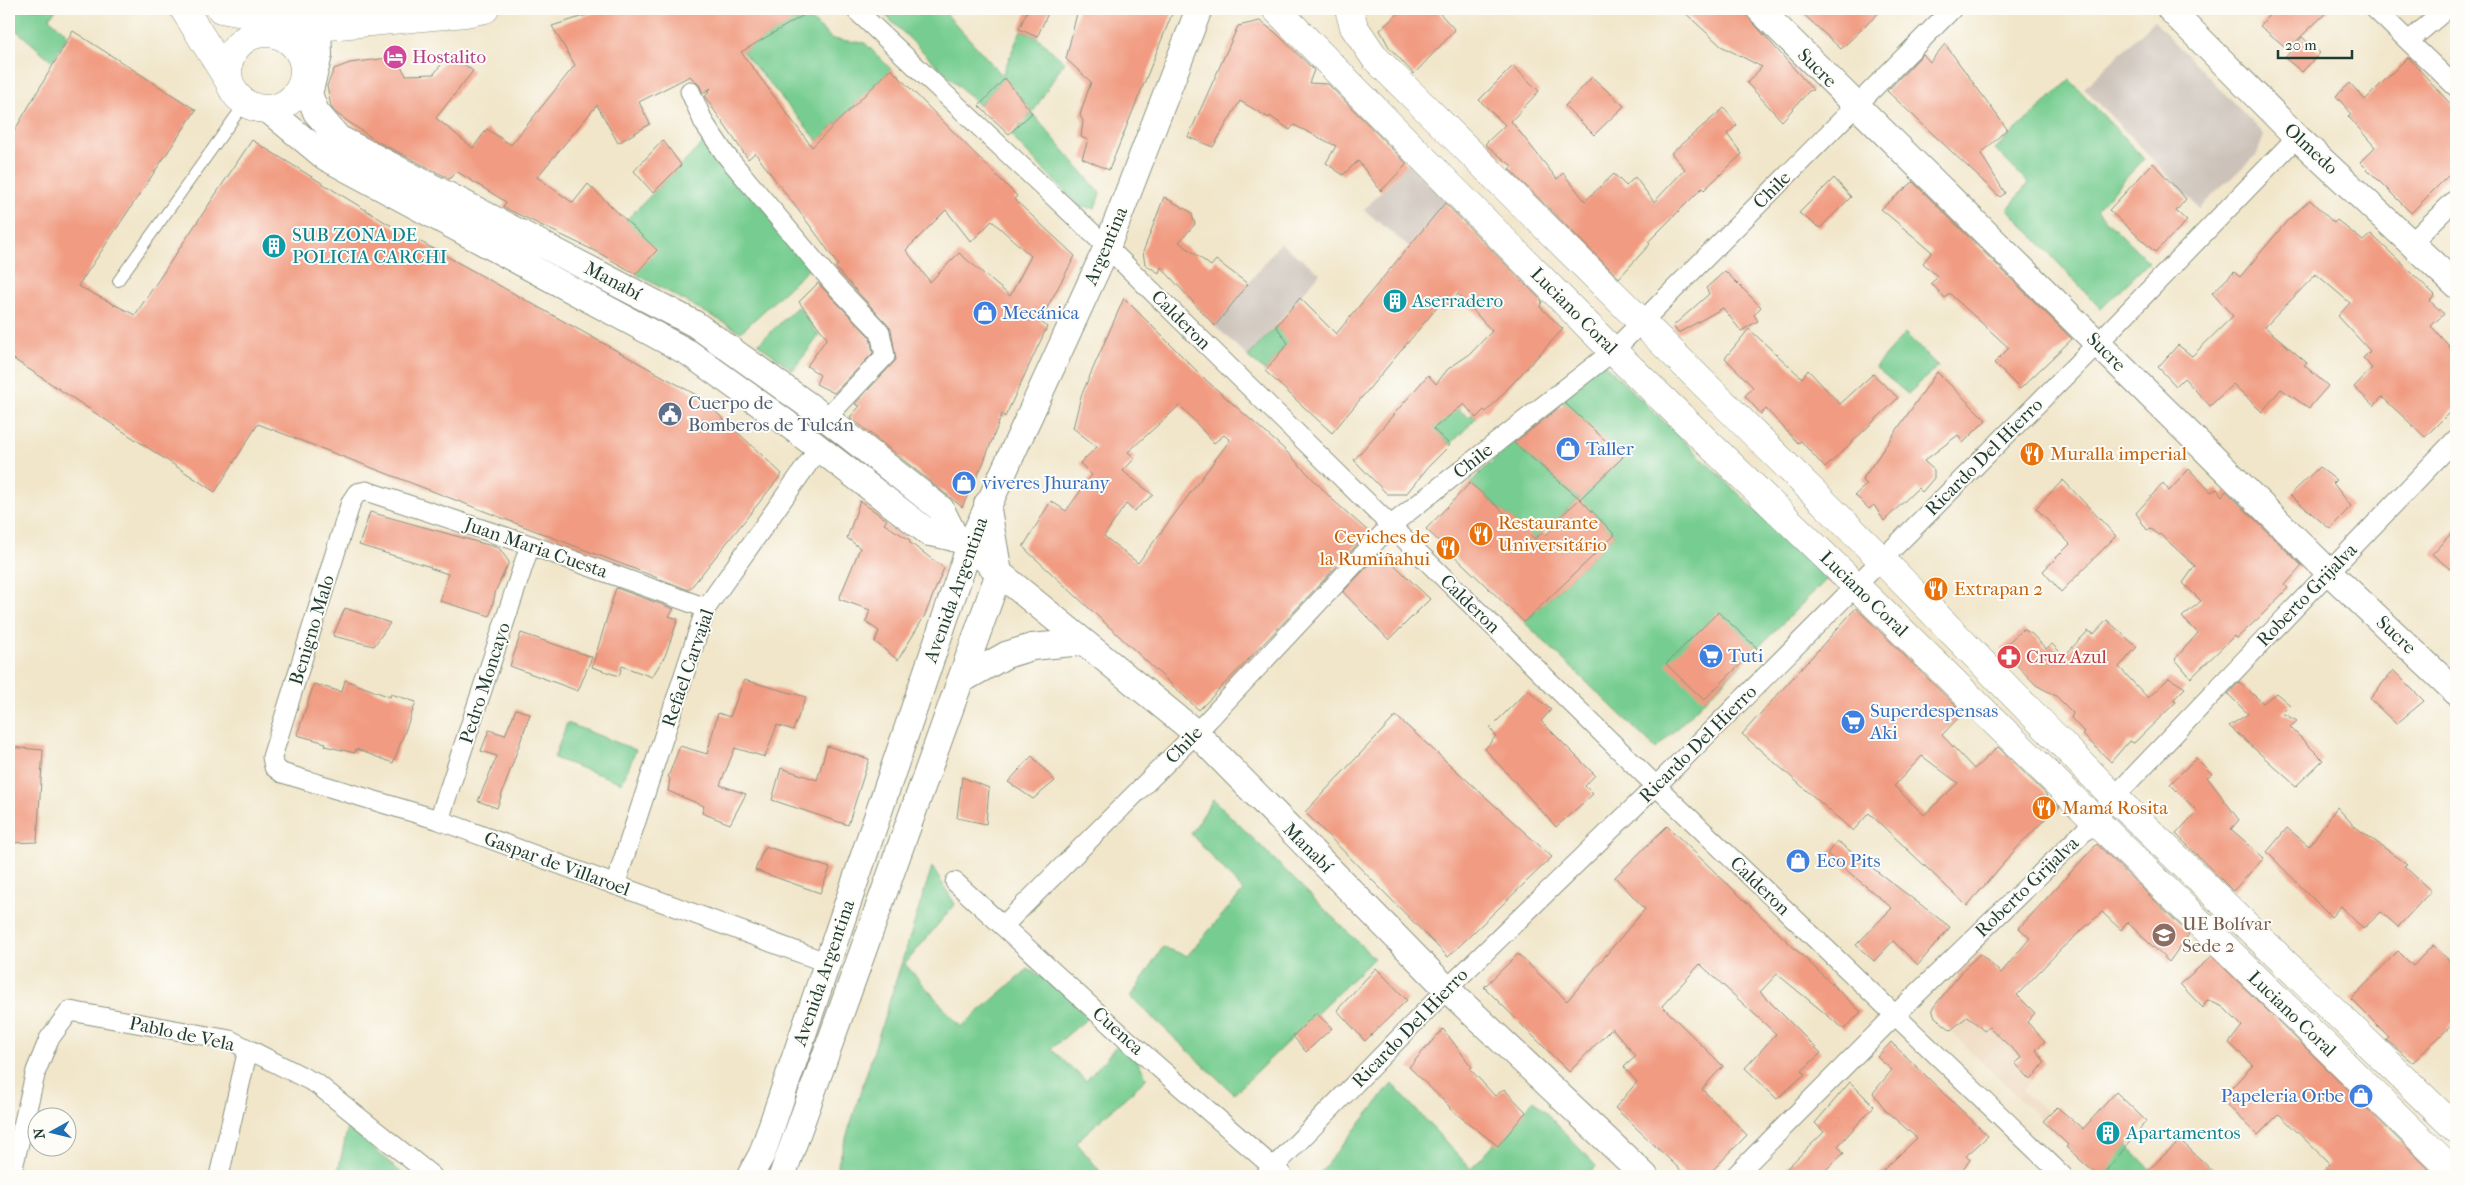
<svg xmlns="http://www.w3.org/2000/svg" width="2465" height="1185" viewBox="0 0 2465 1185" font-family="'IM FELL French Canon',serif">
<rect width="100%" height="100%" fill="#fdfcf7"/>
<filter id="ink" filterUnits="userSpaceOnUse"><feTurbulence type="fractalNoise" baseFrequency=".02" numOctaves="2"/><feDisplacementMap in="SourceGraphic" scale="10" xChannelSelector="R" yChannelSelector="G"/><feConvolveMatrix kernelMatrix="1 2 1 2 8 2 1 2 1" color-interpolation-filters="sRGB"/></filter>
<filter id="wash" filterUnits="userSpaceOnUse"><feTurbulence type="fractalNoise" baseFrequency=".0096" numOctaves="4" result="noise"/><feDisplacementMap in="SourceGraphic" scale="20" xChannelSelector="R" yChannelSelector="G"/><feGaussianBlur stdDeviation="1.12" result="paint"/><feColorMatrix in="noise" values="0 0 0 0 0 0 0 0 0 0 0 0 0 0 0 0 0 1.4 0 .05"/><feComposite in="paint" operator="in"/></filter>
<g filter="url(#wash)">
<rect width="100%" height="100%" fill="#f1e6ca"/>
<!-- built -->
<path fill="#edd7bb" d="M1968,1016L1983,1031L1989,1027L2022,1058L2015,1064L2031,1080L2022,1091L2048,1112L2043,1121L1952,1033Z"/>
<!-- industrial -->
<path fill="#ccc2b9" d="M2154,21L2261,131L2264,136L2257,154L2199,208L2084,88Z
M1408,163L1447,201L1408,246L1364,210Z
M1280,243L1320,273L1248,357L1215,326Z"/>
<!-- green -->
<path fill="#77cd91" stroke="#4b8562" d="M9,9H57L49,18L68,35L52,61L9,24Z
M879,9H942L1002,75L1021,30L1037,37L1064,62L1033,112L1004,78L979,106Z
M805,14L832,39L865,43L891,69L818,141L742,51Z
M2070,80L2144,159L2096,210L2149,262L2101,309L2008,209L2028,183L1995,149Z
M1032,113L1100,193L1095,208L1080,207L1011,136Z
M706,140L812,266L741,332L636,274L625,221Z
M798,306L819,336L793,370L758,344Z
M1276,326L1289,342L1265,371L1248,357Z
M1905,333L1938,366L1908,394L1875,367Z
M1596,356L1827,579L1656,749L1524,622L1615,535L1579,499L1535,539L1470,483L1512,441L1579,499L1623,458L1556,396Z
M1457,408L1468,417L1473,414L1476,418L1450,445L1433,427Z
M567,723L636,750L622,783L554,758Z
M1213,799L1374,958L1234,1094L1131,997L1163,947L1187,956L1243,891L1191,834Z
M932,867L955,904L905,964L961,1027L1028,969L1096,1011L1051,1049L1086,1081L1124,1037L1147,1078L1076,1142L1104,1176H834Z
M1392,1084L1471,1169L1534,1100L1596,1166L1589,1176H1317Z
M348,1126L405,1176H337Z
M2127,1145L2150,1169L2142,1176H2099Z"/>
<g id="blocks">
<!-- building -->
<path fill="#f19c82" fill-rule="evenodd" d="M606,9H814L741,52L812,147L891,69L1017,196L1014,199L1075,256L1040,321L1047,327L1005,417L1002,414L983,464L962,507L850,417L860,406L855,404L896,360L891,329L835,267L838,265L820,239L755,153L748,159L705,97L711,88L703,93L700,86L690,76L639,102L650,124L618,143L597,105L537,177L573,203L588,184L657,250L636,274L599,253L503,207L506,202L456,171L450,179L375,140L337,114L331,107L327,86L334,69L350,63L395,57L406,75L434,74L450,53L473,71L436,118L473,148L487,129L511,145L575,65L552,26ZM946,210L971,242L992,221L1031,256L1010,296L959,253L930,282L906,250Z
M1028,9H1050L1037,37L1019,29Z
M1078,9H1174L1109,170L1082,158L1088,140L1081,137L1083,121L1080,115L1091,82L1066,59Z
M1403,9H1436L1455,30L1414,74L1389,47L1380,30Z
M1681,9H1741L1813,90L1809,91L1782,121L1747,83L1762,67L1721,46Z
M1798,9H1883L1841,49Z
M2274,9H2330L2288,49L2260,26Z
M1260,21L1276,33L1314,70L1309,83L1328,84L1407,164L1381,191L1358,161L1343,175L1326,163L1336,146L1294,125L1290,130L1270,116L1269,118L1240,101L1213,147L1188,137L1238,26Z
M73,31L196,110L78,286L135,315L252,140L385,222L700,397L782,474L689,590L258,424L215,492L9,356V140Z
M2302,37L2320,53L2302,72L2285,58Z
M1945,44L2007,129L1981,154L2005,193L2000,197L1887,91L1923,54L1930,62Z
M2408,57L2456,110V168L2411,213L2360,162L2375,147L2348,116L2351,113L2336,96L2350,83L2365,100Z
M1513,66L1539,91L1511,121L1557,179L1563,173L1585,201L1614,174L1626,186L1635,177L1654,202L1685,169L1671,153L1724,108L1737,125L1727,134L1742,154L1704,190L1702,188L1648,242L1650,244L1619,278L1509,169L1512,166L1485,144L1505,125L1479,100Z
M1592,77L1624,106L1594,135L1565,106Z
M1005,78L1032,113L1009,134L979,106Z
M663,140L681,165L653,193L634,171Z
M2153,163L2186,199L2176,211L2187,221L2155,252L2109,210Z
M1834,178L1851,197L1820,228L1799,213Z
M1913,182L2072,339L2020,389L1994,363L2009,348L1949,293L1945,298L1931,283L1938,277L1923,263L1932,252L1881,209Z
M1164,197L1191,212L1195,224L1179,242L1211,266L1216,260L1248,284L1215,326L1161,267L1159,273L1145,264L1143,252Z
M2310,200L2334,223L2337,220L2363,241L2371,234L2435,295L2430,301L2444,314L2431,326L2456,354V406L2425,437L2382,397L2374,406L2354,387L2372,368L2363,358L2370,351L2338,316L2350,303L2316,274L2265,327L2307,363L2304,365L2328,386L2309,408L2281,389L2262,412L2233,384L2210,406L2184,378L2176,386L2158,367L2178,345L2192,356L2233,316L2212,293L2234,272L2240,277L2287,221Z
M1445,203L1542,301L1540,307L1563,329L1486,412L1484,410L1476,418L1464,404L1433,429L1450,445L1429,466L1406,494H1387L1354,460L1428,375L1436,384L1448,369L1470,354L1492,331L1458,294L1444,309L1440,304L1332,433L1265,371L1288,343L1276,326L1300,298L1336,334Z
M1725,271L1761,307L1754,315L1758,321L1741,331L1723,308L1678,333L1673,326L1709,294L1706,288Z
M818,283L870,337L873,353L834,393L816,384L820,375L807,366L827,338L799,302Z
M1124,298L1207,381L1283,448L1334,501L1369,532L1251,657L1199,710L1023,547L1051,501L1066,511L1092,475L1080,463L1097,447L1073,428L1081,396ZM1180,405L1214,443L1224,435L1230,440L1138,563L1104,536L1126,504L1134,511L1153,495L1123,471L1135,458L1128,452Z
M1749,329L1802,378L1808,370L1840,404L1873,374L1898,398L1825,468L1801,441L1798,443L1766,409L1761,414L1745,396L1753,387L1725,358Z
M1937,372L1986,420L1963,443L1958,435L1924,461L1934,470V478L1922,492L1918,488L1884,521L1874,505L1869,509L1855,495L1867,484L1862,480Z
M1565,403L1623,457L1580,499L1514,443Z
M2319,467L2336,480L2333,483L2351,506L2330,529L2290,495Z
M2189,469L2211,492L2217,489L2222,496L2226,491L2302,566L2285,585L2288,588L2262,615L2236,639L2234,636L2191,678L2175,659L2198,633L2182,617L2201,601L2183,583L2195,566L2160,534L2158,535L2150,528L2147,530L2136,513L2163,483L2169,491Z
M2063,480L2116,536L2061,592L2043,571L2070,544L2036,508Z
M1470,483L1535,539L1543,532L1546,535L1562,519L1560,517L1580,499L1615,535L1524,622L1426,529Z
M860,501L887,520L884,524L910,540L909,542L944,568L924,617L898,660L875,642L879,631L866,622L870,610L839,599L860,548L847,538Z
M370,512L499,548L509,562L496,590L490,616L440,601L448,574L430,568L431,567L359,545Z
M2456,528V574L2432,554Z
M1381,552L1430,599L1389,640L1343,592Z
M616,588L674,609L669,616L678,619L665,656L652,677L622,666L619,676L592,667Z
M345,608L390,623L374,646L333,636Z
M1856,608L1963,713L1942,735L1974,769L1998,747L2046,794L2047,800H2052L2060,807L2046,818L2015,850L1967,906L1869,813L1853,831L1742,734ZM1922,756L1958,783L1924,815L1894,786Z
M1718,612L1757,648L1704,700L1666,664Z
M2107,620L2137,647L2119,667L2148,698L2169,678L2185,688L2173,700L2176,702L2134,743L2129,741L2111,762L2082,734L2084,732L2071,718L2073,713L2056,696L2036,685L2001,649L2023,629L2032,634L2046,649L2052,644L2064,656L2088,631L2094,634Z
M521,633L592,657L578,691L510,666Z
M2393,670L2424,701L2396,724L2370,699Z
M345,680L390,697L391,694L416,702L393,763L356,749L355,753L325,746L326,743L297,735L314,684L342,692Z
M744,680L806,697L793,730L777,725L765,757L735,748L720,785L746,794L730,824L702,813L704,806L668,791L670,779L668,777L680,746L707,754L718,713L730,717Z
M2239,682L2263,703L2276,693L2290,705L2282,713L2297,721L2290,727L2323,760L2296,786L2229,726L2248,714L2228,694Z
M1528,690L1551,710L1541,721L1595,775L1585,786L1593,794L1556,827L1485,749L1496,736L1490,728Z
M516,709L530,714L497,808L478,801L497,756L481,751L489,730L505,735Z
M1396,716L1552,857L1448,957L1305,812Z
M827,746L869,759L848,825L772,800L781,768L817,780Z
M9,747L43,750L37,842L9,843Z
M1032,756L1055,781L1033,799L1008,782Z
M2196,758L2212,774L2207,777L2239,820L2231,829L2264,858L2233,891L2176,834L2197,811L2170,784Z
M962,777L989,788L986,824L957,818Z
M2337,807L2354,826L2407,864L2404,866L2431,891L2398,927L2381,912L2363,929L2341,906L2331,917L2267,852L2287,828L2309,846Z
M1667,826L1861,1012L1844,1029L1777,974L1760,992L1821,1053L1802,1071L1805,1074L1777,1099L1745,1068L1776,1034L1700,964L1662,1006L1723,1066L1702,1089L1747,1135L1707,1176H1687L1615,1108L1637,1082L1624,1067L1636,1056L1612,1028L1569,1072L1484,987L1518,954L1567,1001L1645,909L1615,877Z
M1837,841L1950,927L1918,965L1893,941L1874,961L1856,945L1892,908L1827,854Z
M2097,844L2189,934L2169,962L2127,922L2121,930L2102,912L2061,949L2017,995L2035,1013L2027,1022L2045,1041L2036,1050L2045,1062L2031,1080L2015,1063L2022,1058L1989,1027L1984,1031L1968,1016L1951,1030L1935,1017L1932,1009L1965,968L1980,954L2001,973L2030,938L2019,928Z
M765,846L830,868L820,893L755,870Z
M2433,945L2456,967V1021L2413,1062L2386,1040L2389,1037L2351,999L2398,951L2413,966Z
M2212,956L2436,1176H2318L2330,1164L2279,1114L2258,1135L2221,1099L2253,1065L2229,1043L2242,1026L2223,1007L2207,1000L2203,1008L2180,984Z
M1376,968L1407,1000L1365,1041L1337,1010Z
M1316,1013L1332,1028L1306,1052L1293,1036Z
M1443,1029L1472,1067L1470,1069L1495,1096L1504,1089L1526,1112L1498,1146L1449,1108L1450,1107L1409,1067Z
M1891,1042L1988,1136L1966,1156L1970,1160L1957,1176H1877L1917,1138L1887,1112L1873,1093L1892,1070L1877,1057Z
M1850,1082L1874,1106L1838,1146L1844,1153L1819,1176H1779L1824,1132L1815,1123Z
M2116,1092L2146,1121L2103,1176H2098L2066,1147L2068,1145L2043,1121L2057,1107L2083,1129Z
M2180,1140L2218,1176H2142Z"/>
</g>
</g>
<g filter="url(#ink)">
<use href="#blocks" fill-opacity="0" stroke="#88927f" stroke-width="1"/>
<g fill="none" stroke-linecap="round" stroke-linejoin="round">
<defs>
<path id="lane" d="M118,281L245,103"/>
<path id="street" d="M2375,9L2456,87
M856,10L1107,247L1656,786L2063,1176
M2410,40L2447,9
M690,91L704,123L725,154L833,283L880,332L885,356L826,418
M2412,242L2456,199
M706,608L530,545L366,491L357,493L351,502L272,757L274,767L282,773L439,820L828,963
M439,820L530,545
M955,882L1124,1037L1282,1175
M615,885L706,608L819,448
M1004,925L1196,733L1390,526L1613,351L1952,9
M11,1176L36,1071L49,1039L70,1011L230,1040L317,1084L432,1176
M219,1176L248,1049
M1265,1176L1447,989L1656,786L2097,344L2297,137
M1735,1176L1895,1015L2095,821L2114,797L2456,439"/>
<path id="secondary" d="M1759,9L2329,572L2456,692
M2170,9L2297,137L2456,285
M318,27L319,55L309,94L316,112L338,138L695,324L826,418L941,509L955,537
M267,109L325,157L689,353L785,422L929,533C969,539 971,546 999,573L1196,733L1447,989L1645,1176
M960,681L1006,655L1032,647L1083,642
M750,1176L762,1154L970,545L1107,247L1199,9
M782,1176L999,573L987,504"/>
<path id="primary" d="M184,9L229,81
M221,9L318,27L465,13L485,9
M1276,9L1613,351L1855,585L2456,1174
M1349,9L1354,27L1375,58L1882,560L2114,797L2456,1129
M228 71a38 38 0 1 1 76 0a38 38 0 1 1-76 0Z"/>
</defs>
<!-- lane casing -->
<use href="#lane" stroke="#88927f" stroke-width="12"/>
<!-- street casing -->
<use href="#street" stroke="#88927f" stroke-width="21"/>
<!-- secondary casing -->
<use href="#secondary" stroke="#88927f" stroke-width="28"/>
<!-- primary casing -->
<use href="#primary" stroke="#88927f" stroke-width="29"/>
<!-- lane -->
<use href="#lane" stroke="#fff" stroke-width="10"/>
<!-- street -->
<use href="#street" stroke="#fff" stroke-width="19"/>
<!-- secondary -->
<use href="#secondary" stroke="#fff" stroke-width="26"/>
<!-- primary -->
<use href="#primary" stroke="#fff" stroke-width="28"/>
</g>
</g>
<!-- icons -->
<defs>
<symbol id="hotel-disc" viewBox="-11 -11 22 22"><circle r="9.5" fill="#d1479c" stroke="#fdfcf7"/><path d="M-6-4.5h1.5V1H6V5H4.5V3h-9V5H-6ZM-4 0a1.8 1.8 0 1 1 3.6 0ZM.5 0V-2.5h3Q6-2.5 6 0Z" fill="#fff"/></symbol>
<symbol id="building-disc" viewBox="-11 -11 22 22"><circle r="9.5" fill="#0f9aa8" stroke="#fdfcf7"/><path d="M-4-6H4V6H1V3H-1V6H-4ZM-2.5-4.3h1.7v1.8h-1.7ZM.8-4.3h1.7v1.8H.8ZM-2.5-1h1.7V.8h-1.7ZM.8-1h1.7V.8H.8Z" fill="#fff"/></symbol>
<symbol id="shop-disc" viewBox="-11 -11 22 22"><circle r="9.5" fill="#3f7fe0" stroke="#fdfcf7"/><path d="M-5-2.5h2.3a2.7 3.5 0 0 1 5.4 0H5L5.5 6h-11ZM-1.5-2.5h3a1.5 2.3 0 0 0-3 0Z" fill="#fff"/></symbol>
<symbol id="civic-disc" viewBox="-11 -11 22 22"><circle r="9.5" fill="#5c6f8a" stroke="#fdfcf7"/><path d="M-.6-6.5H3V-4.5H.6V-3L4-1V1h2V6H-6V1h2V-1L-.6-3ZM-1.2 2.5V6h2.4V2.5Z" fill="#fff"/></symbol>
<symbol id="restaurant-disc" viewBox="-11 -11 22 22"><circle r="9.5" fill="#e8710a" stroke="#fdfcf7"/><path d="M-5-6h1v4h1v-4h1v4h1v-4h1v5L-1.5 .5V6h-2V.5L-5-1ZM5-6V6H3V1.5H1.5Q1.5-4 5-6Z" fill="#fff"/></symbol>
<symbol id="supermarket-disc" viewBox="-11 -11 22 22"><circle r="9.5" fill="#3f7fe0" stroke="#fdfcf7"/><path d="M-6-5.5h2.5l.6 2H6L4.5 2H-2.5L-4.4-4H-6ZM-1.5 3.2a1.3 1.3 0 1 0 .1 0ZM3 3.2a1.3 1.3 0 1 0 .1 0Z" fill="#fff"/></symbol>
<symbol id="pharmacy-disc" viewBox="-11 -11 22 22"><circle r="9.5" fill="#e0444e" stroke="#fdfcf7"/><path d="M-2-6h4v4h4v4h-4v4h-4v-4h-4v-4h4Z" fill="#fff"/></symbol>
<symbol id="school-disc" viewBox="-11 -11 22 22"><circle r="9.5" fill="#8d6e63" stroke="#fdfcf7"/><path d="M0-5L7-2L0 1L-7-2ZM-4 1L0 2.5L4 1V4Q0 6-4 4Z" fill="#fff"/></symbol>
</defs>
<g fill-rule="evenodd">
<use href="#hotel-disc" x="381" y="43" width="28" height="28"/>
<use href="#building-disc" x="260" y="232" width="28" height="28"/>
<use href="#building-disc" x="1381" y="287" width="28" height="28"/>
<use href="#shop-disc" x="971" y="299" width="28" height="28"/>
<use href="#civic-disc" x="656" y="400" width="28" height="28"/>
<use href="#shop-disc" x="1554" y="435" width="28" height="28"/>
<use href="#restaurant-disc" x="2018" y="440" width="28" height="28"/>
<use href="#shop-disc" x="950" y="469" width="28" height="28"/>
<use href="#restaurant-disc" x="1467" y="520" width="28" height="28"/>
<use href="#restaurant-disc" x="1434" y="534" width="28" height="28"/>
<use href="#restaurant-disc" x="1922" y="575" width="28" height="28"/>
<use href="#supermarket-disc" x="1697" y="642" width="28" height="28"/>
<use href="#pharmacy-disc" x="1995" y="643" width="28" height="28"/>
<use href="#supermarket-disc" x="1839" y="708" width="28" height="28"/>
<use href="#restaurant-disc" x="2030" y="794" width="28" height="28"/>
<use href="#shop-disc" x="1784" y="847" width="28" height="28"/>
<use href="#school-disc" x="2150" y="921" width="28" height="28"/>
<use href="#shop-disc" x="2347" y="1082" width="28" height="28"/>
<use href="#building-disc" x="2094" y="1119" width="28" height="28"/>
</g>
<g text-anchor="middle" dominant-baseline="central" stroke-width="4" stroke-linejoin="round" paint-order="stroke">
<!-- hotel labels -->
<g font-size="19" fill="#b23c85" stroke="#fdfcf7" text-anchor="start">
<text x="412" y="57">Hostalito</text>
</g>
<!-- street labels -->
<g font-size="19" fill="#1f3d34" stroke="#fdfcf7">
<text transform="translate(1817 68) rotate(45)">Sucre</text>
<text transform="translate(2311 149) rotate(43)">Olmedo</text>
<text transform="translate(1772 190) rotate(-45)">Chile</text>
<text transform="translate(1106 246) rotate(-67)">Argentina</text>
<text transform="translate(613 281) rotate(28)">Manabí</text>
<text transform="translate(1574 311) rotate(45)">Luciano Coral</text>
<text transform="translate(1181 320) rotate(45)">Calderon</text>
<text transform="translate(2106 352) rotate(45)">Sucre</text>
<text transform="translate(1984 457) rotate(-45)">Ricardo Del Hierro</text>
<text transform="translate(1473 461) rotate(-38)">Chile</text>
<text transform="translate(536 548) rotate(19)">Juan Maria Cuesta</text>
<text transform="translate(956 590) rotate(-70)">Avenida Argentina</text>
<text transform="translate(1864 594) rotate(44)">Luciano Coral</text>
<text transform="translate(2307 595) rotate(-46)">Roberto Grijalva</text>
<text transform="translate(1470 604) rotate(44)">Calderon</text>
<text transform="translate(312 630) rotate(-73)">Benigno Malo</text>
<text transform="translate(2396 635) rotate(43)">Sucre</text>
<text transform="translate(688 668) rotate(-71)">Refael Carvajal</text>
<text transform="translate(485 683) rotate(-72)">Pedro Moncayo</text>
<text transform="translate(1698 744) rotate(-45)">Ricardo Del Hierro</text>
<text transform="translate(1184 745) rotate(-46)">Chile</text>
<text transform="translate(1308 848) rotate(45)">Manabí</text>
<text transform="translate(557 864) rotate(20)">Gaspar de Villaroel</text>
<text transform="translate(1760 886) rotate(44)">Calderon</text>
<text transform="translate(2027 887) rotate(-44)">Roberto Grijalva</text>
<text transform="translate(824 973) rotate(-71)">Avenida Argentina</text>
<text transform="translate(2292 1014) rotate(44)">Luciano Coral</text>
<text transform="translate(1410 1028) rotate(-46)">Ricardo Del Hierro</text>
<text transform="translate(1118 1031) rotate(42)">Cuenca</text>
<text transform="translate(182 1034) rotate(12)">Pablo de Vela</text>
</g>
<!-- culture labels -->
<g font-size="19" fill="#0d838f" stroke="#fdfcf7" text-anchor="start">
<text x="292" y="235">SUB ZONA DE<tspan x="292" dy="22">POLICIA CARCHI</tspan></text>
<text x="1412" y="301">Aserradero</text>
<text x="2126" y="1133">Apartamentos</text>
</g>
<!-- shop labels -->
<g font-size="19" fill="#366cbe" stroke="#fdfcf7" text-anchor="start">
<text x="1002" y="313">Mecánica</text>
<text x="1586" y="449">Taller</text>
<text x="982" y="483">viveres Jhurany</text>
<text x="1728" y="656">Tuti</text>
<text x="1870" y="711">Superdespensas<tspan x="1870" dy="22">Aki</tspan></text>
<text x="1816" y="861">Eco Pits</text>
<text x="2344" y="1096" text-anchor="end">Papeleria Orbe</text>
</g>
<!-- service labels -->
<g font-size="19" fill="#4e5e75" stroke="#fdfcf7" text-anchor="start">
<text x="688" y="403">Cuerpo de<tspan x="688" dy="22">Bomberos de Tulcán</tspan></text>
</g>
<!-- food labels -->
<g font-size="19" fill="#c56008" stroke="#fdfcf7" text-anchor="start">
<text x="2050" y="454">Muralla imperial</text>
<text x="1498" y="523">Restaurante<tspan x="1498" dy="22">Universitário</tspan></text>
<text x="1430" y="537" text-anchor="end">Ceviches de<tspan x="1430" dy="22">la Rumiñahui</tspan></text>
<text x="1954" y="589">Extrapan 2</text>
<text x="2062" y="808">Mamá Rosita</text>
</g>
<!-- health labels -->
<g font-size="19" fill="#be3a42" stroke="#fdfcf7" text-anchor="start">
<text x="2026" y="657">Cruz Azul</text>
</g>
<!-- education labels -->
<g font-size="19" fill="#785e54" stroke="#fdfcf7" text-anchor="start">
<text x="2182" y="924">UE Bolívar<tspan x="2182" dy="22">Sede 2</tspan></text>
</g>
</g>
<!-- margin -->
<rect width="2465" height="1185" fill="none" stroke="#fdfcf7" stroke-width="30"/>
<!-- north arrow -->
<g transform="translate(52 1132) rotate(262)"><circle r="24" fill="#fdfcf7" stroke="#a4b0a9"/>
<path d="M0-4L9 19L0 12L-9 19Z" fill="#1f6fb2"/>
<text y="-8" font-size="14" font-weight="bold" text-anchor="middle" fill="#1f3d34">N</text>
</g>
<!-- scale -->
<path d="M2278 50v8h74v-8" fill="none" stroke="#1f3d34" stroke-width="2.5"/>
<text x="2285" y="50" font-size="15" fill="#1f3d34" stroke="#fdfcf7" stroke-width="4" paint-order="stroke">20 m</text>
</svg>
